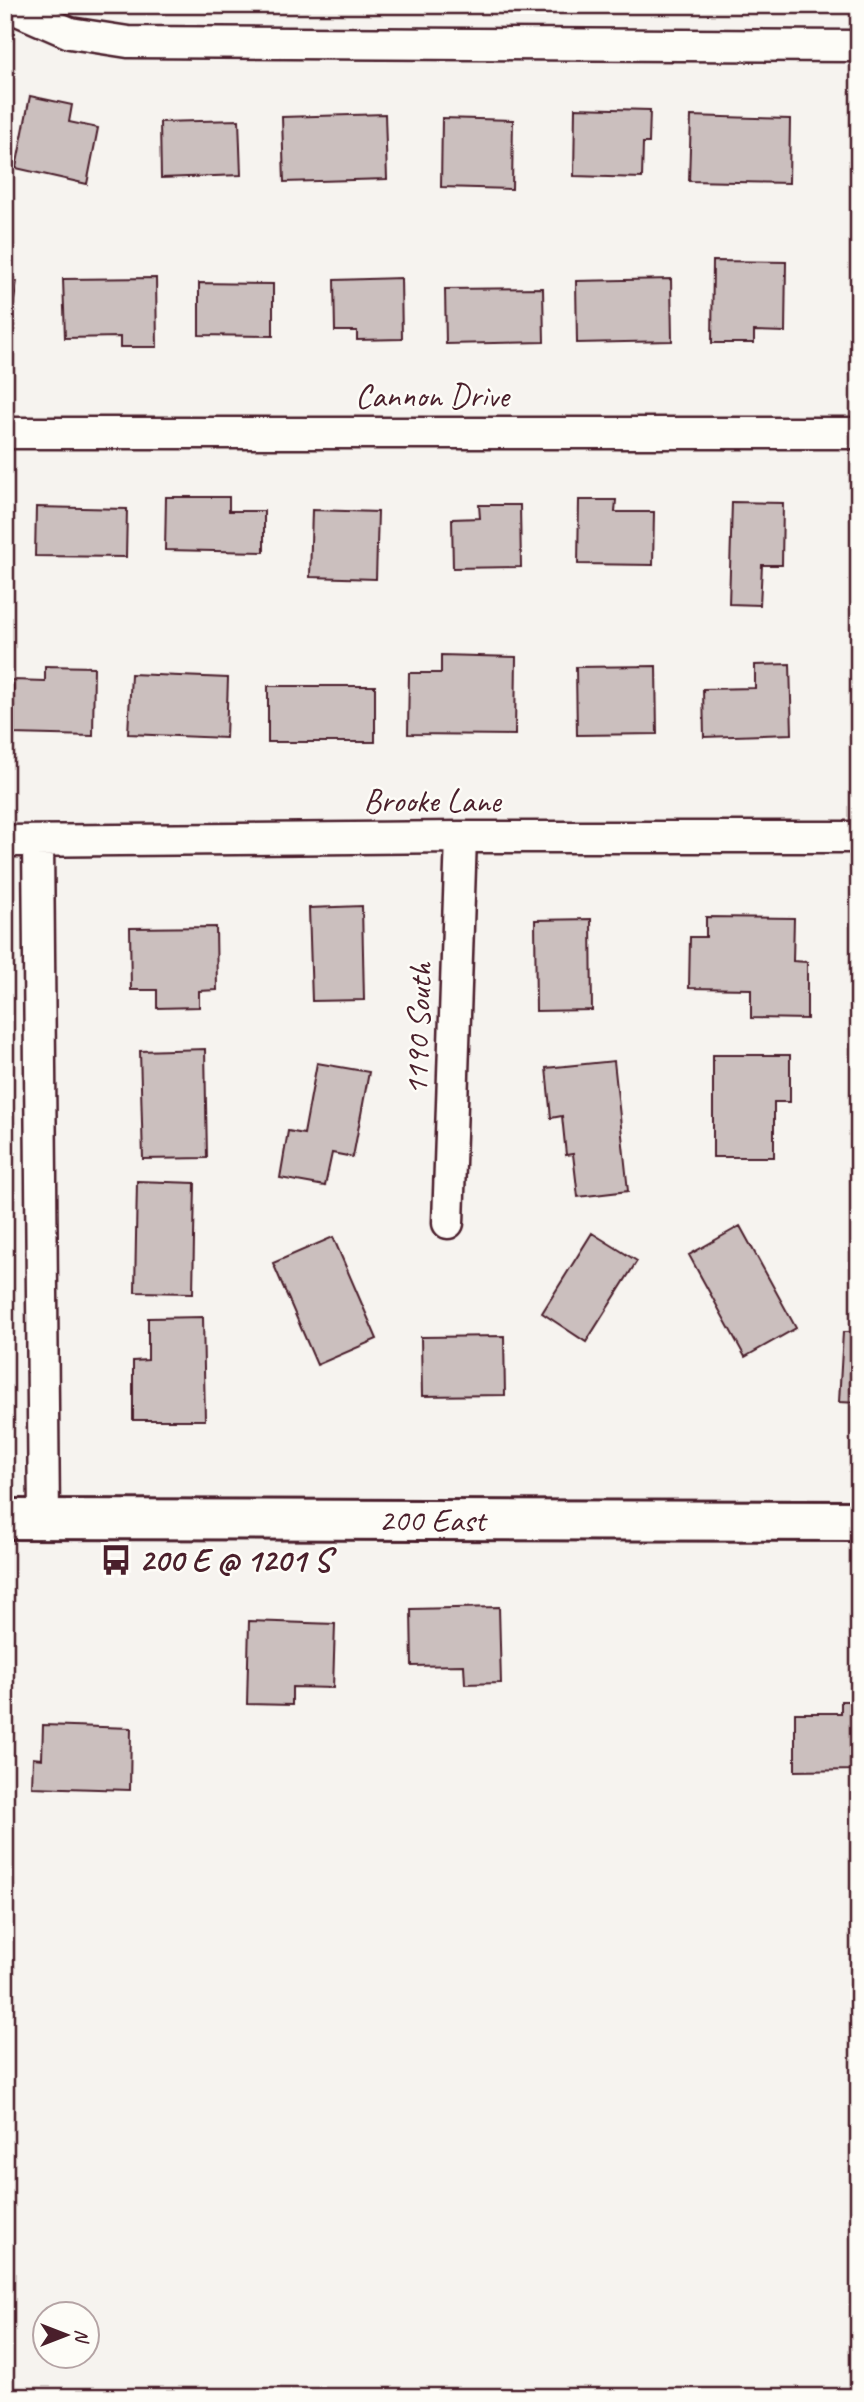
<svg xmlns="http://www.w3.org/2000/svg" width="864" height="2402" viewBox="0 0 864 2402" font-family="Caveat,sans-serif">
<rect width="100%" height="100%" fill="#f6f3ef"/>
<filter id="ink" filterUnits="userSpaceOnUse"><feTurbulence type="fractalNoise" baseFrequency=".0143" numOctaves="2"/><feDisplacementMap in="SourceGraphic" scale="14" xChannelSelector="R" yChannelSelector="G"/><feConvolveMatrix kernelMatrix="1 2 1 2 8 2 1 2 1" color-interpolation-filters="sRGB"/></filter>
<g filter="url(#ink)">
<!-- building -->
<path fill="#cbbfbe" stroke="#4a1f2b" stroke-width="2" d="M30,96L72,105L69,122L98,128L87,184L16,168Z
M575,108L650,110L649,143H643L642,178L574,176Z
M385,114L387,179L284,182L282,117Z
M691,116L790,119L789,183L689,181Z
M442,118L513,120L512,189L441,187Z
M239,120L241,175L161,178L160,122Z
M713,261L786,262L785,332L754,331V343H712Z
M156,278L157,347H120V337L65,338L63,279Z
M401,278L402,339L357,340V331H335L334,280Z
M5,279L17,281L9,333L5,332Z
M671,279L672,341L577,343L576,281Z
M199,283L273,284V336L199,335Z
M543,288L544,342L446,344L445,289Z
M166,497H229V511H264V552L165,550Z
M579,500H616L615,512H654L653,565L578,564Z
M732,502L783,503L782,565H762L760,605L729,604Z
M479,505H520L521,567L453,568L452,519L480,518Z
M36,507L127,509L126,557L35,556Z
M312,510L378,512L376,579L310,577Z
M441,655L516,657L515,735L408,734L409,673H441Z
M790,664L792,734L704,737L703,689L755,688V665Z
M45,666L94,667L93,736L12,734L13,680L45,681Z
M656,666L657,734L577,735L576,667Z
M131,674L228,678L226,738L128,734Z
M268,686H375V742H268Z
M362,906L364,1000L312,1001L309,908Z
M706,917L794,918L793,961L807,962V1019L751,1018V989L689,988L690,937H706Z
M591,919L592,1010L536,1011L535,920Z
M216,927L217,990L199,991V1007L157,1008V990H131L130,928Z
M205,1049L207,1158L143,1159L140,1051Z
M713,1055H790V1102H774V1157H713Z
M614,1061L628,1191L578,1197L573,1154L566,1155L562,1116L551,1118L546,1068Z
M317,1063L369,1072L353,1157L332,1153L325,1186L280,1178L288,1131L304,1134Z
M137,1181L195,1183L193,1293L135,1292Z
M740,1226L796,1328L745,1357L689,1255Z
M592,1233L637,1261L586,1342L542,1313Z
M333,1237L377,1339L317,1365L273,1263Z
M203,1317L205,1420H133V1361L148,1360V1318Z
M843,1332H859V1403L839,1402Z
M504,1336L505,1395L422,1396L421,1337Z
M499,1607L501,1683L465,1684L464,1665L412,1666L411,1609Z
M249,1621L335,1624L333,1688L292,1687V1705L247,1704Z
M841,1701H859V1770L795,1771V1713H841Z
M43,1725L131,1728L130,1790L32,1787L33,1758L42,1759Z"/>
<g fill="none" stroke-linecap="round" stroke-linejoin="round">
<defs>
<path id="minor" d="M6,5L70,33L128,42L859,46
M5,433H859
M5,841L461,837H859
M38,841L44,1519
M448,1223L461,837"/>
<g id="secondary">
<path id="s1" d="M5,1519L859,1521"/>
</g>
</defs>
<!-- minor casing -->
<use href="#minor" stroke="#4a1f2b" stroke-width="35"/>
<!-- secondary casing -->
<use href="#secondary" stroke="#4a1f2b" stroke-width="44"/>
<!-- minor -->
<use href="#minor" stroke="#fdfcf7" stroke-width="30"/>
<!-- secondary -->
<use href="#secondary" stroke="#fdfcf7" stroke-width="38"/>
</g>
</g>
<!-- icons -->
<defs>
<symbol id="bus-bare" viewBox="-9 -9 18 18"><path d="M-5-6H5V4H4V6H2V4H-2V6H-4V4H-5ZM-3.5-4V0h7V-4ZM-3.5 1.2v1.5H-2V1.2ZM2 1.2v1.5H3.5V1.2Z" fill="#4a1f2b" stroke="#fdfcf7" stroke-width="2.5" paint-order="stroke"/></symbol>
</defs>
<g fill-rule="evenodd">
<use href="#bus-bare" x="94" y="1538" width="44" height="44"/>
</g>
<g text-anchor="middle" dominant-baseline="central" stroke-width="5" stroke-linejoin="round" paint-order="stroke">
<!-- street labels -->
<g font-size="33" fill="#4a1f2b" stroke="#fdfcf7">
<text x="432" y="396">Cannon Drive</text>
<text x="432" y="801">Brooke Lane</text>
<text transform="translate(418 1029) rotate(-88)">1190 South</text>
<text stroke="none"><textPath href="#s1" startOffset="427">200 East</textPath></text>
</g>
<!-- poi labels -->
<g font-size="33" font-weight="bold" fill="#4a1f2b" stroke="#fdfcf7" text-anchor="start">
<text x="139" y="1560">200 E @ 1201 S</text>
</g>
</g>
<!-- margin -->
<rect width="864" height="2402" fill="none" stroke="#fdfcf7" stroke-width="28"/>
<rect x="14" y="14" width="836" height="2374" fill="none" stroke="#4a1f2b" stroke-width="2.5" filter="url(#ink)"/>
<!-- north arrow -->
<g transform="translate(66 2335) rotate(90)"><circle r="33" fill="#fdfcf7" stroke="#b5a4a5" stroke-width="2"/>
<path d="M0-5L12 26L0 18L-12 26Z" fill="#4a1f2b"/>
<text y="-10" font-size="19" font-weight="bold" text-anchor="middle" fill="#4a1f2b">N</text>
</g>
</svg>
